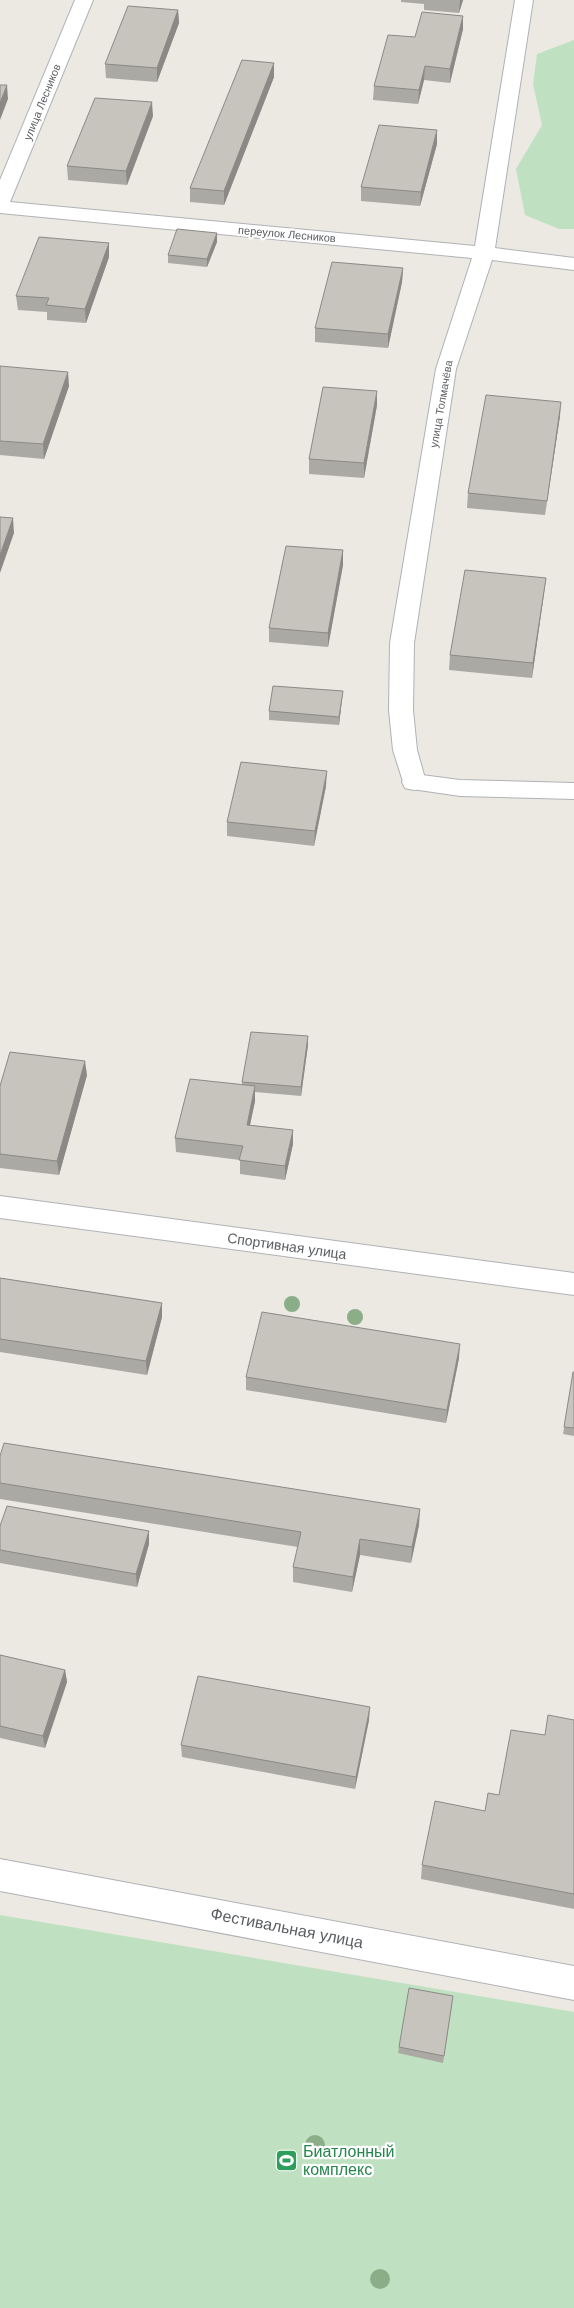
<svg xmlns="http://www.w3.org/2000/svg" width="574" height="2308" viewBox="0 0 574 2308" font-family="Helvetica,sans-serif">
<rect width="100%" height="100%" fill="#ebe9e2"/>
<!-- green -->
<path fill="#c0e1c1" d="M574,40V229H559L525,215L516,169L542,125L533,84L537,54Z
M0,1915L574,2012V2308H0Z"/>
<g fill="none" stroke-linecap="round" stroke-linejoin="round">
<defs>
<path id="service" d="M414,774L460,780L574,783V799L460,796L405,788L402,782L405,776Z"/>
<path id="minor" d="M75,0H93L10,202L475,246L515,0H533L495,248L574,258V270L492,260L456,369L414,643L413,710L417,750L426,782L423,788L414,790L405,788L393,750L389,710L390,643L436,369L472,258L0,213V180Z
M0,1196L574,1273V1295L0,1218Z
M0,1859L574,1966V2000L0,1891Z"/>
</defs>
<!-- service casing -->
<use href="#service" stroke="#afb2b6" stroke-width="2"/>
<!-- minor casing -->
<use href="#minor" stroke="#afb2b6" stroke-width="2"/>
<!-- service -->
<use href="#service" fill="#fff" fill-rule="evenodd"/>
<!-- minor -->
<use href="#minor" fill="#fff" fill-rule="evenodd"/>
</g>
<!-- trees -->
<g fill="#8bae89">
<circle cx="292" cy="1304" r="8"/>
<circle cx="355" cy="1317" r="8"/>
<circle cx="315" cy="2145" r="10"/>
<circle cx="380" cy="2279" r="10"/>
</g>
<!-- wall -->
<path fill="#aba9a3" d="M401,0H463L459,13L424,10V4L401,2Z
M178,10L179,23L157,82L106,78L105,64Z
M463,16V29L450,83L424,80L418,104L373,100L374,86L415,37Z
M274,63V77L224,205L190,202V188Z
M153,116L127,185L68,180L67,166Z
M437,144L420,206L361,201V187Z
M217,233V242L207,267L168,263V255Z
M109,243V257L86,323L47,320V312L18,310L16,296Z
M403,268L402,282L388,348L315,342V328Z
M0,366L69,386L44,459L0,455Z
M377,405L364,478L309,474V459Z
M560,416L545,515L467,508L468,493Z
M343,550V565L328,647L269,642V628Z
M546,578L544,593L532,678L449,670L450,655Z
M343,691L342,699L339,725L269,720V711Z
M326,786L314,846L227,836V822Z
M308,1045L301,1096L255,1092V1101L250,1125L293,1130V1144L285,1180L240,1174V1160L176,1152L175,1138L242,1085V1082Z
M87,1075L59,1175L0,1168V1086Z
M0,1278L162,1303V1317L147,1375L0,1352Z
M459,1358L446,1423L246,1390V1377Z
M574,1372V1436L563,1434Z
M0,1456L419,1525L411,1563L360,1555L352,1592L293,1582V1567L298,1547L0,1499Z
M0,1526L149,1531V1544L137,1587L0,1563Z
M0,1655L65,1670L67,1682L45,1748L0,1738Z
M369,1720L355,1789L182,1757L181,1745Z
M574,1720V1909L421,1879L422,1865L485,1811L499,1795L545,1735Z
M452,2003L443,2063L398,2053L399,2047Z"/>
<!-- shaded-wall -->
<path fill="#8b8985" d="M460,0H463L459,13Z
M178,10L179,23L157,82V68Z
M463,16V29L450,83V69Z
M274,63V77L224,205V191Z
M425,66L424,80L418,104L419,90Z
M7,85L8,99L0,120V103Z
M152,102L153,116L127,185L126,171Z
M437,130V144L420,206L421,192Z
M217,233V242L207,267V259Z
M109,243V257L86,323L85,309Z
M403,268L402,282L388,348V334Z
M68,372L69,386L44,459L43,444Z
M377,391V405L364,478V463Z
M561,402L560,416L545,515L547,501Z
M13,518L14,533L0,573V555Z
M343,550V565L328,647V633Z
M546,578L544,593L532,678L533,663Z
M343,691L342,699L339,725V717Z
M327,771L326,786L314,846L315,831Z
M308,1036V1045L301,1096V1087Z
M85,1061L87,1075L59,1175L57,1161Z
M255,1086V1101L247,1139V1125Z
M293,1130V1144L285,1180V1166Z
M162,1303V1317L147,1375L146,1361Z
M460,1344L459,1358L446,1423L447,1410Z
M420,1509L419,1525L411,1563L412,1547Z
M149,1531V1544L137,1587L136,1574Z
M360,1539V1555L352,1592L353,1577Z
M65,1670L67,1682L45,1748L43,1736Z
M370,1707L369,1720L355,1789L356,1777Z"/>
<!-- building -->
<path fill="#c7c4be" stroke="#8b8985" d="M128,6L178,10L157,68L105,64Z
M422,12L463,16L450,69L425,66L419,90L374,86L388,35L415,37Z
M242,60L274,63L224,191L190,188Z
M0,85H7L0,103Z
M95,98L152,102L126,171L67,166Z
M379,125L437,130L421,192L361,187Z
M177,229L217,233L207,259L168,255Z
M39,237L109,243L85,309L46,305L49,298L16,296Z
M332,262L403,268L388,334L315,328Z
M0,366L68,372L43,444L0,441Z
M323,387L377,391L364,463L309,459Z
M486,395L561,402L547,501L468,493Z
M0,517L13,518L0,555Z
M286,546L343,550L328,633L269,628Z
M465,570L546,578L533,663L450,655Z
M273,686L343,691L339,717L269,711Z
M241,762L327,771L315,831L227,822Z
M251,1032L308,1036L301,1087L242,1082Z
M10,1052L85,1061L57,1161L0,1154V1086Z
M190,1079L255,1086L247,1125L293,1130L285,1166L239,1160L243,1146L175,1138Z
M0,1278L162,1303L146,1361L0,1339Z
M262,1312L460,1344L447,1410L246,1377Z
M573,1372H574V1428L564,1427Z
M4,1443L420,1509L412,1547L360,1539L353,1577L293,1567L301,1532L0,1483V1456Z
M7,1506L149,1531L136,1574L0,1550V1526Z
M0,1655L65,1670L43,1736L0,1726Z
M198,1676L370,1707L356,1777L181,1745Z
M548,1715L574,1720V1894L422,1865L435,1801L485,1811L488,1793L499,1795L511,1730L545,1735Z
M409,1988L453,1996L444,2056L399,2047Z"/>
<!-- icons -->
<defs>
<symbol id="stadium-square" viewBox="-11 -11 22 22"><rect x="-9" y="-9" width="18" height="18" rx="4" fill="#2e9e5b" stroke="#fff"/><path d="M0-5a6.5 5 0 1 0 0 10a6.5 5 0 1 0 0-10ZM-3.5-1.8h7v3.6h-7Z" fill="#fff"/></symbol>
</defs>
<g fill-rule="evenodd">
<use href="#stadium-square" x="274" y="2148" width="25" height="25"/>
</g>
<g text-anchor="middle" dominant-baseline="central" stroke-width="4.5" stroke-linejoin="round" paint-order="stroke">
<!-- far-street labels -->
<g font-size="11" fill="#5a5d61" stroke="#fff">
<text transform="translate(42 102) rotate(-68)">улица Лесников</text>
<text transform="translate(287 234) rotate(5)">переулок Лесников</text>
<text transform="translate(441 404) rotate(-80)">улица Толмачёва</text>
</g>
<!-- street labels -->
<g font-size="14" fill="#5a5d61" stroke="#fff">
<text transform="translate(287 1246) rotate(8)">Спортивная улица</text>
</g>
<!-- near-street labels -->
<g font-size="16" fill="#5a5d61" stroke="#fff">
<text transform="translate(287 1928) rotate(11)">Фестивальная улица</text>
</g>
<!-- near-leisure labels -->
<g font-size="16" fill="#27864d" stroke="#fff" text-anchor="start">
<text x="303" y="2151">Биатлонный<tspan x="303" dy="18">комплекс</tspan></text>
</g>
</g>
</svg>
